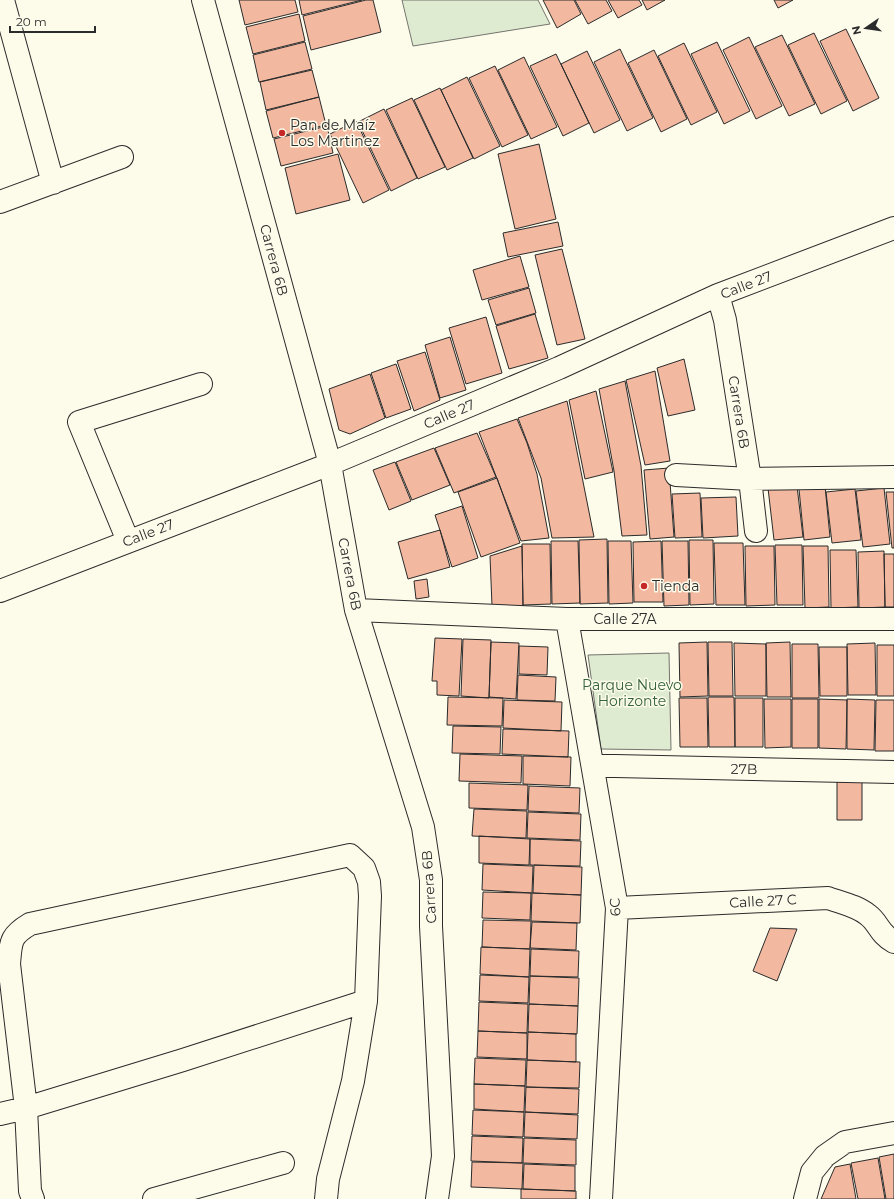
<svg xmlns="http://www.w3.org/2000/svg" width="894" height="1199" viewBox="0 0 894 1199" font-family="Montserrat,sans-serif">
<rect width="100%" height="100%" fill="#fdfbea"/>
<!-- green -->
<path fill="#deebd1" stroke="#74746e" d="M402,0H538L550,24L413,46Z
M669,653L671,750L601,749L588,655Z"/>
<!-- building -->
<path fill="#f2b8a0" stroke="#2b2b2b" d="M239,0H295L298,12L245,25Z
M299,0H362L302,15Z
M366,0H373L381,32L311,50L303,16Z
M543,0H574L581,14L557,28Z
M575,0H606L612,11L588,24Z
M608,0H639L642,5L618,18Z
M642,0H665L647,10Z
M774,0H793L778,8Z
M299,14L305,41L253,54L246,27Z
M846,29L879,98L853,111L820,41Z
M814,33L847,101L821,114L788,45Z
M782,35L815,104L789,116L755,47Z
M749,37L782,106L756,119L723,50Z
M305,42L312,69L259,82L253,55Z
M717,42L750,111L724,124L691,54Z
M684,43L717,112L691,125L658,56Z
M620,49L653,118L627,131L594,62Z
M654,50L687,119L661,132L628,63Z
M587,51L620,120L594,133L561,64Z
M556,54L589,123L563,136L530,66Z
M524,57L557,127L531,139L498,70Z
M495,66L528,135L502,147L469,78Z
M312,70L319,97L266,110L260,82Z
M467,77L500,146L474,159L441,90Z
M440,88L473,158L447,170L414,100Z
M319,97L326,125L273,138L266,111Z
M412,98L445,167L418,179L386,110Z
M384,109L417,178L391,191L358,122Z
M356,121L389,190L363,203L330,134Z
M327,126L333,153L281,166L274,139Z
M539,144L556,219L515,229L498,154Z
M338,154L350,200L296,214L285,168Z
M558,222L563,246L508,257L503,233Z
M562,249L585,339L557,345L535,255Z
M520,256L529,287L482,300L473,270Z
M529,288L536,313L496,325L488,300Z
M535,314L548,358L509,369L496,326Z
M486,317L502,373L466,384L449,328Z
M450,337L466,390L440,398L425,345Z
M425,352L440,400L414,411L397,361Z
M684,359L695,410L668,416L657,368Z
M396,364L411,409L386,418L371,373Z
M655,371L670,461L645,465L626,380Z
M370,374L385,418L350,434L339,430L329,389Z
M625,381L641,466L647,535L622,536L614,471L599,389Z
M596,391L613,472L585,479L569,400Z
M567,401L594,537L552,538L541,478L518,418Z
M517,419L527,443L537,474L549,538L521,541L479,432Z
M477,433L496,477L454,493L435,448Z
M434,448L450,485L412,500L396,462Z
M395,462L411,501L389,510L373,470Z
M669,468L674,537L650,539L644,470Z
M497,478L520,543L481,557L458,492Z
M797,486L803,537L774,540L768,488Z
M825,486L830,537L804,540L799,489Z
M884,488L890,544L863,547L856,491Z
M855,489L861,540L832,543L826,492Z
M886,492H894V548H892Z
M700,493L702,537L675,538L672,494Z
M736,497L738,536L703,538L701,498Z
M462,506L478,558L452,567L435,515Z
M440,530L450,567L408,579L398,542Z
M607,539L608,603L580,604L579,540Z
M689,540H713L714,604L690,605Z
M551,541H578L580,603L552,604Z
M608,541H631L633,603L609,604Z
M661,541L663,602H634L633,542Z
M662,541H688L689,605L664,606Z
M714,543H743L745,605H716Z
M522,544H550L551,604L523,605Z
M775,545H802L803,605H777Z
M522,546L523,606H492L490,556Z
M745,546H774L775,605L746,606Z
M803,546H828L829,607L805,608Z
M830,550H856L858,607L831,608Z
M884,551L885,607L859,608L858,552Z
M884,554H894V607H885Z
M427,579L429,597L416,599L414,581Z
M435,638L462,639L459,696L437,695V681H432Z
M463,639L491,640L489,698L461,696Z
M491,642L519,643L516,699L489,697Z
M707,642L708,696L680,697L679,643Z
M708,642H732L733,696H709Z
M790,642L791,697H767L766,643Z
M734,643L766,644V696H735Z
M875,643L876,695H848L847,644Z
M792,644H818L819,698H792Z
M877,645H894V696H877Z
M519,646L548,647L547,675L519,674Z
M819,647H847V696H820Z
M518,675L556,677L555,701L517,700Z
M448,697L503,698L502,726L447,725Z
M708,697H734L735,747H709Z
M679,698H707L708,747H680Z
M735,698H763V747H735Z
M764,699H791V747L765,748Z
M792,699H818V748H792Z
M819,699L847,700L846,749L819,748Z
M847,699L875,700L874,750L847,749Z
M504,700L562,702L561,731L503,728Z
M876,700H894V751H875Z
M453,726L501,727L500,754L452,753Z
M503,729L569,731L568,757L502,754Z
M460,754L522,756L521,783L459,781Z
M523,756L571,757L570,786L523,784Z
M837,774H862V820H837Z
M469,783L528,785L527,810L469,808Z
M529,786L580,788L579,813L528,811Z
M474,809L527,811L526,838L472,836Z
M528,812L581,814L580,840L527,838Z
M479,836L530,839L529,865L479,863Z
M530,839L581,841L580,866L530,865Z
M483,864L533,866L532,893L482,890Z
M534,865L582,867L581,895L533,893Z
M483,892L531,893L530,920L482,918Z
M532,893L581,895L580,923L531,921Z
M483,920L531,921L530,949L482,947Z
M532,922L577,923L576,950L530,948Z
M770,928L797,929L777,981L753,971Z
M481,947L530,949L529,977L480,974Z
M531,949L579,951L578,977L530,976Z
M480,975L529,977L528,1003L479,1001Z
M530,976L579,978L578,1006L529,1004Z
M479,1002L528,1004L527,1033L478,1031Z
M529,1004L578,1006L577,1034L528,1032Z
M478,1031L527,1033V1059L477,1057Z
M528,1032L576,1034V1062L527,1060Z
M475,1058L526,1060L525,1086L474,1084Z
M527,1060L580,1062L579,1088L526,1087Z
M474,1084L525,1086L524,1112L474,1109Z
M526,1087L579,1089L578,1114L525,1112Z
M473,1110L524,1112L523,1137L472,1135Z
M525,1112L578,1115L577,1139L524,1137Z
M472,1136L523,1138L522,1163L471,1161Z
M524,1138L576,1140V1165L523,1163Z
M894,1154V1199H886L879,1157Z
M878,1158L885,1199H858L851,1163Z
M472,1162L523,1163L522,1189L471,1187Z
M524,1164L575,1166V1191L523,1189Z
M850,1164L856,1199H821L835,1167Z
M521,1189L576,1191V1199H521Z"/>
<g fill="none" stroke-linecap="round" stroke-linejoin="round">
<defs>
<path id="minor" d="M3,0L53,183
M203,0L330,464L356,610L423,827L431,880V926L443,1156L437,1199
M0,202L122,157
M718,295L725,320L750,479L756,531
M676,475L750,479L894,477
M128,541L79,422L201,384
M0,591L330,464L559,368L718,295L894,228
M356,610L567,619H894
M567,619L617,908L601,1199
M593,766H615L894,772
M617,908L828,898C842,903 857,906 868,915C879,923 879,934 894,942
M0,1114L26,1108L183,1060L366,1001
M33,1199L30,1191L26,1108L9,964C11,941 10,936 30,924L350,855L364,868L369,882L370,896L366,1001L353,1081L328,1179L326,1199
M154,1199L283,1163
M805,1199L812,1172L825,1156L845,1142L894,1133"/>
</defs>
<!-- minor casing -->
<use href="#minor" stroke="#2b2b2b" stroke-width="24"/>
<!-- minor -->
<use href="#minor" stroke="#fdfbea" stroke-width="22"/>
</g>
<!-- markers -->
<g fill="#c62828" stroke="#fdfbea" stroke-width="1.5">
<circle cx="282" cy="133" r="4"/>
<circle cx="644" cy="586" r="4"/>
</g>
<g text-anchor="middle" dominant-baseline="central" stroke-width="3" stroke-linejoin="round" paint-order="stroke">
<!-- poi labels -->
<g font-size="14" fill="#2b2b2b" stroke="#fdfbea" text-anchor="start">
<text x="290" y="125">Pan de Maíz<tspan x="290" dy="16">Los Martinez</tspan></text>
<text x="652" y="586">Tienda</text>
</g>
<!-- street labels -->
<g font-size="14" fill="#2b2b2b" stroke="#fdfbea">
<text transform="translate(274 260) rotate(75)">Carrera 6B</text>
<text transform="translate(746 285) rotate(-21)">Calle 27</text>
<text transform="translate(739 412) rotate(81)">Carrera 6B</text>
<text transform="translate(449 414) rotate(-23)">Calle 27</text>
<text transform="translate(148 533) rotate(-21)">Calle 27</text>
<text transform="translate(350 574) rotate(79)">Carrera 6B</text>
<text x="625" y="619">Calle 27A</text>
<text transform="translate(744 769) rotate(1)">27B</text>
<text transform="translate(429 887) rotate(-94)">Carrera 6B</text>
<text transform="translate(763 901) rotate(-3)">Calle 27 C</text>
<text transform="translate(615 907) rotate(-93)">6C</text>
</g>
<!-- park labels -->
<g font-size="14" fill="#34623c" stroke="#fdfbea">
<text x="632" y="685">Parque Nuevo<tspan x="632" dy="16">Horizonte</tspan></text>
</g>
</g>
<!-- north arrow -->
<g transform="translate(866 28) rotate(257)" stroke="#fdfbea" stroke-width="3" paint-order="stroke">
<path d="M0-3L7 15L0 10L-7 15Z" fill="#2b2b2b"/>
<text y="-6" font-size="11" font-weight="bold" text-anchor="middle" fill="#2b2b2b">N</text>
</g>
<!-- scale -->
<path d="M10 26v6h85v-6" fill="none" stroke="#2b2b2b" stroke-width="2"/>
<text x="16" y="26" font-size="12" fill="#2b2b2b" stroke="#fdfbea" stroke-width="3" paint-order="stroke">20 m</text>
</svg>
